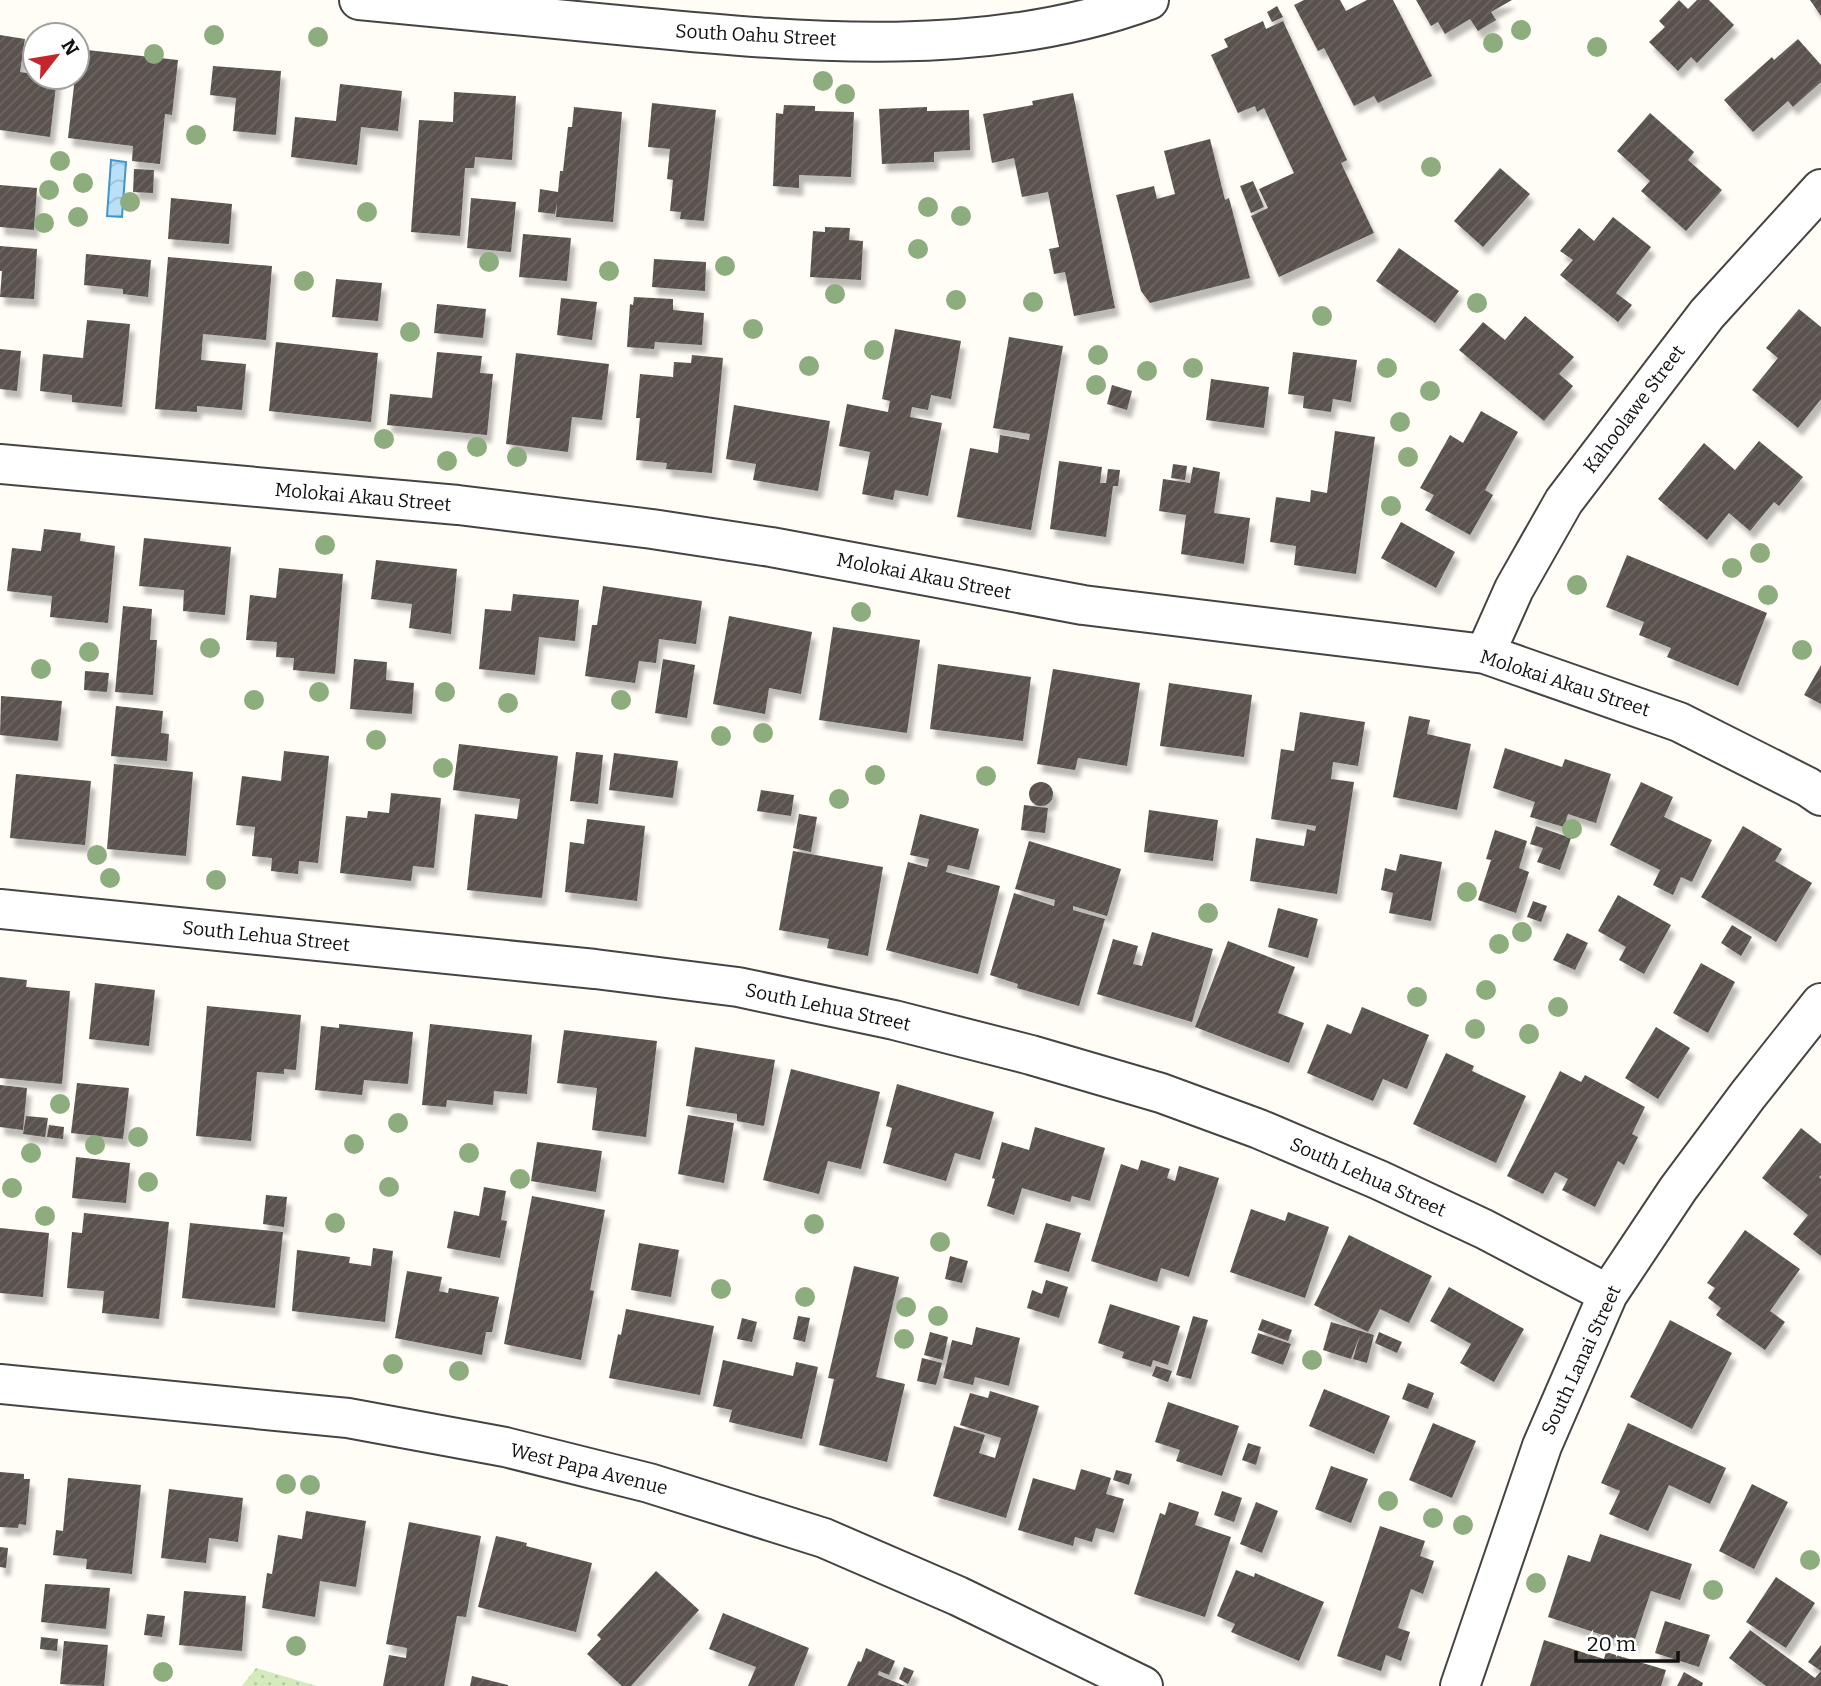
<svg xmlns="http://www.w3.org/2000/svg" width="1821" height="1686" viewBox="0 0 1821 1686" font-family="Bitter,serif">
<defs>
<pattern id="grass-dots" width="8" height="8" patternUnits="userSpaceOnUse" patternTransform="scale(1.75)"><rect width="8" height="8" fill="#d5ebbd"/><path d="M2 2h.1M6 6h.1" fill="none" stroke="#b6c8a1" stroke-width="1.8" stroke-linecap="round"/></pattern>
<pattern id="water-waves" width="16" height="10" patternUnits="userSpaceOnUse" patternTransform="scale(1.75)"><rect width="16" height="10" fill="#b9e0f7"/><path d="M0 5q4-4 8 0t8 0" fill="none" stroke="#9ebfd3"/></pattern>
<pattern id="building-hatch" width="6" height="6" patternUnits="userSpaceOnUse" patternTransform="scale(1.75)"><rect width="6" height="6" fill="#5a524d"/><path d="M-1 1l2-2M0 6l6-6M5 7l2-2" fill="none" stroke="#6d6662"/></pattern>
<filter id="shadow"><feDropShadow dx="4.5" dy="8" stdDeviation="2" flood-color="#0004"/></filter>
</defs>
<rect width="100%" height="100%" fill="#fffdf5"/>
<!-- grass -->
<path fill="url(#grass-dots)" d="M256,1668L317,1686H242Z"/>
<!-- water -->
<path fill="url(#water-waves)" stroke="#3f96cf" stroke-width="2" d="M111,160L126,162L122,217L107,216Z"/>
<!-- building -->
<path fill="url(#building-hatch)" filter="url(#shadow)" d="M1304,0H1340L1346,11L1367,0H1393L1432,76L1378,103L1374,96L1354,106L1324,48L1318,51L1294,5Z
M1416,0H1512L1491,12L1496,20L1478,31L1470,19L1445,34L1438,22L1431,26Z
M1679,0L1688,9L1697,0H1709L1734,25L1697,63L1691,57L1678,71L1649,42L1665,27L1659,21Z
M1810,0H1821V16Z
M1277,6L1283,17L1272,22L1267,12Z
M1263,21L1266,29L1283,21L1347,160L1341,163L1374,233L1279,277L1251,216L1268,208L1259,189L1294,173L1264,108L1257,112L1255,106L1238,113L1211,55L1228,47L1224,39Z
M0,35L25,39L20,72L35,74V77H57L50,137L0,130Z
M1798,39L1821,65V82L1793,107L1788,101L1753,132L1724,100L1772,57L1774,60Z
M78,49L178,60L172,115L165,114L160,164L132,161L133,146L68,138L75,77H77Z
M213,66L281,71L276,135L233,131L236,98L210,95Z
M340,84L402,91L398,131L361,127L357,165L291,157L295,117L336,121Z
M454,92L516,96L512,160L475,157L474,168H465L460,236L411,232L419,120L453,122Z
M1073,93L1115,308L1074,316L1065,272L1054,274L1049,249L1059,247L1048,192L1022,197L1014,158L992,163L983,114L1033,105L1032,101Z
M652,103L716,110L704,221L680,219L681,212L670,211L673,180L667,179L670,149L648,147Z
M784,105L815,106V111L854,112L851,177L799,175V188L773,186L776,113L783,114Z
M574,107L622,112L613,222L556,217L557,202L555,214L538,212L540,189L558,192L560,171H563L568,127H572Z
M927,107V111L969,110L970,150L934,152V162L882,164L879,109Z
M1650,113L1694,152L1688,160L1722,190L1686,231L1641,191L1650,181L1617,151Z
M1210,139L1225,200L1229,198L1250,278L1150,303L1141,291L1116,195L1154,186L1157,199L1175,194L1164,151Z
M1500,168L1530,194L1483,247L1454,221Z
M134,169L154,170L153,193L133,192Z
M1253,181L1264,207L1251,213L1240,186Z
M0,185L37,188L34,230L0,227Z
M171,198L232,204L229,244L168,239Z
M471,198L516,202L511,252L467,248Z
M1613,217L1651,247L1616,293L1632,305L1618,322L1560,275L1573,260L1560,251L1579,228L1594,241Z
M825,227L850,228L849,240L863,241L861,280L810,277L813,231L825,232Z
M523,234L571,238L567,281L519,277Z
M0,246L37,249L34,299L0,297L2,271H0Z
M1399,248L1459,291L1435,323L1376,281Z
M86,254L151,260L148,297L123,294V289L84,285Z
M168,257L272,266L266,340L203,334L201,360L246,364L242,410L197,406V412L155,409Z
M654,259L706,262L705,291L652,287Z
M336,279L382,283L378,321L332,317Z
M634,297L673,299V310L704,313L702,345L655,342L654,349L627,347L630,304L633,305Z
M561,298L597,302L592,340L557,335Z
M437,304L486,309L483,338L434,333Z
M1799,309L1821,327V399L1798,428L1752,390L1778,358L1766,348Z
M1525,316L1574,357L1559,374L1573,386L1544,421L1459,350L1483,322L1505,340Z
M87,320L130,324L122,407L72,402V395L40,391L43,354L83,358Z
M895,329L961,341L951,399L931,395L928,410L912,407L910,417L942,423L928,496L895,490L893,500L862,494L870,452L839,446L847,404L888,412L890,401L882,399Z
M1009,337L1063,346L1031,530L957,517L970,448L998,453L1000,435L1029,440L1030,434L993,428Z
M276,342L378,353L371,422L269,411Z
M0,349L21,351L17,391L0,389Z
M437,352L482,356L480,373L493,374L487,435L387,425L390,394L432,398Z
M1293,352L1357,360L1351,402L1333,399L1331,412L1303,408L1304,396L1288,394Z
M516,353L609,364L602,420L572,417L568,452L506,444Z
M692,355L723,358L712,473L666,469L667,463L636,460L640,418H636L640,374L673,377L674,362L691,363Z
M1211,379L1269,387L1264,428L1206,420Z
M1112,385L1132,391L1127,410L1107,404Z
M734,405L830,421L818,491L753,480L756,464L726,459Z
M1481,411L1518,432L1485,490L1493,495L1470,535L1425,510L1434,495L1420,488L1450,435L1463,443Z
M1335,431L1375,437L1356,574L1294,565L1296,546L1270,542L1276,497L1310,502L1311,490L1327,493Z
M1759,441L1803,477L1779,506L1774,502L1750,531L1729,513L1707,540L1658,499L1704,443L1735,470Z
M1059,461L1102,467L1100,483H1106L1108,469L1120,470L1118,486H1113L1106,537L1050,529Z
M1173,464L1187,466L1185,480L1171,478Z
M1193,467L1220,472L1214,513L1250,518L1244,564L1181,554L1186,515L1159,511L1163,479L1190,483Z
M1401,522L1455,552L1436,588L1381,558Z
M44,529L81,533L80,541L115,546L108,623L50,617L52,596L7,591L12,548L41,551Z
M144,538L231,547L225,615L183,611L184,590L139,586Z
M1627,555L1767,613L1738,686L1667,657L1671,648L1639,635L1644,622L1606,607Z
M376,560L457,569L451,634L409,628L412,604L371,599Z
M279,568L343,574L335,674L293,670L294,658L276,657L277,642L246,640L250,595L276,598Z
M603,586L702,601L696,644L659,639L656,663L639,661L635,683L585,676L592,625H597Z
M513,594L579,600L575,641L539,637L535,675L479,669L485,609L511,611Z
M123,606L152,609L150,640H157L153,695L115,692Z
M729,616L812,632L801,694L769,688L765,714L713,704Z
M833,627L920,640L907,733L819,720Z
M354,659L387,662L386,680L414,683L412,714L350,709Z
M663,659L695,665L687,718L655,713Z
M938,664L1031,677L1023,741L930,729Z
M1821,665V704L1804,695Z
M1053,669L1140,683L1127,766L1078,758L1075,770L1037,764Z
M85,671L109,673L107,692L84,690Z
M1169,683L1252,695L1244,757L1160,746Z
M1,696L62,701L58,741L0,735Z
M116,706L163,711L161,733L169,734L167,761L111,756Z
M1300,712L1365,722L1358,766L1333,762L1331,779L1354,782L1337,894L1250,881L1256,838L1304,846L1307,829L1315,831L1316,826L1271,819L1281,749L1294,751Z
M1409,716L1430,720L1427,734L1471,744L1457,810L1393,797Z
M459,744L558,756L542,898L467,890L475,814L517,819L520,799L453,790Z
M1505,748L1562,767L1565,759L1611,774L1596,823L1568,814L1564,827L1530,817L1535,802L1493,788Z
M284,751L329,756L318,863L299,861L298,874L271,871L272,858L252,856L255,827L236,825L242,776L281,781Z
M576,752L603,755L598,804L570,801Z
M614,753L678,761L673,798L609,790Z
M114,764L193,772L186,856L107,849Z
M16,774L91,781L85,845L10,838Z
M1641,782L1673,797L1664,817L1712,840L1692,882L1681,877L1673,895L1653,885L1660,870L1610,845Z
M1029 794a12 12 0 1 1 24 0a12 12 0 1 1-24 0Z
M761,790L794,795L791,816L757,811Z
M391,793L441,798L434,868L413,866L411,881L340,873L346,816L367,818L368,811L389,813Z
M1024,805L1048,808L1045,833L1021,830Z
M1149,810L1218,820L1213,861L1144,852Z
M799,814L817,817L811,852L793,848Z
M920,814L979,829L969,870L948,865L946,872L1000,886L978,974L886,950L908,862L927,867L929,859L910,855Z
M587,819L645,826L637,901L565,892L570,842L584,844Z
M1536,826L1571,838L1560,870L1537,862L1543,848L1530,844Z
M1743,826L1782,849L1775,861L1812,883L1776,942L1701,897Z
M1495,830L1527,841L1519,868L1529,872L1516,913L1478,900L1491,860L1486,859Z
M1029,841L1121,869L1107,916L1073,906V910L1105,919L1079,1006L1017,988L1018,984L990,975L1014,893L1054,906L1055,900L1015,889Z
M793,851L883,867L868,956L827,948L829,939L779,930Z
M1400,854L1442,862L1431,921L1389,913L1393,893L1381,890L1385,868L1396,871Z
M1618,895L1671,925L1644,974L1619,960L1626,947L1598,931Z
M1533,901L1547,906L1541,922L1527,917Z
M1278,908L1318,919L1308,958L1268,947Z
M1732,925L1752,937L1741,956L1721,943Z
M1152,932L1213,949L1192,1022L1097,994L1113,939L1138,946L1133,964L1142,966Z
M1567,933L1588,943L1575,970L1553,960Z
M1228,941L1295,967L1278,1013L1304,1023L1289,1063L1195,1027Z
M1701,963L1735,982L1708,1033L1673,1013Z
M0,977L27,980L26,987L70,991L62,1084L0,1078Z
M95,983L155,990L149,1046L89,1039Z
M207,1006L301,1015L296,1070L284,1069V1074L257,1072L251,1141L196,1136Z
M1362,1007L1429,1035L1407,1089L1383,1079L1373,1101L1307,1073L1327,1024L1351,1034Z
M339,1024L413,1032L408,1084L364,1080L362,1095L315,1090L321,1026L339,1028Z
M430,1024L532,1035L527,1094L494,1091L493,1105L447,1100L446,1107L422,1105Z
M1656,1027L1690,1048L1658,1099L1625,1078Z
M564,1030L657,1041L646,1137L592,1130L597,1088L557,1083Z
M695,1047L775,1060L764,1126L737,1121V1114L686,1106Z
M1446,1053L1474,1066L1472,1071L1526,1096L1496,1163L1413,1124Z
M791,1069L880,1092L861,1169L828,1161L819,1194L763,1180Z
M1560,1071L1581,1082L1585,1075L1645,1107L1632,1134L1638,1137L1624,1165L1618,1161L1595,1207L1562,1190L1568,1179L1555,1172L1543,1194L1507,1176Z
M77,1083L129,1088L123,1139L71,1133Z
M897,1084L994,1112L980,1160L955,1153L946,1181L883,1163L892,1128L886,1126Z
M0,1085L27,1088L23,1130L0,1127Z
M688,1115L734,1123L724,1183L678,1174Z
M26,1116L48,1118L45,1137L23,1134Z
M49,1125L64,1127L63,1139L47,1137Z
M1035,1127L1105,1148L1090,1201L1072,1196L1070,1202L1022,1188L1014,1215L987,1206L995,1179L992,1178L1002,1142L1029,1150Z
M1801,1128L1821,1144V1175L1819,1177L1821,1179V1256L1793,1234L1808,1215L1762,1178Z
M537,1142L602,1151L596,1192L531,1181Z
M76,1157L130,1163L126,1203L72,1198Z
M1141,1160L1170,1169L1167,1178L1175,1181L1179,1166L1219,1178L1189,1277L1161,1268L1157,1282L1091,1261L1121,1164L1138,1170Z
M484,1187L506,1191L501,1220L507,1221L500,1258L447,1248L454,1211L479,1216Z
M266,1195L287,1197L284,1227L263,1224Z
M532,1196L605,1210L590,1290L594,1291L581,1360L504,1344Z
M1251,1209L1285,1221L1288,1212L1329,1227L1305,1298L1230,1272Z
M84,1213L169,1222L159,1319L102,1313L104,1291L67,1288L72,1232L82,1233Z
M190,1223L283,1232L275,1308L182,1298Z
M1046,1223L1081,1233L1069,1272L1034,1262Z
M0,1228L49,1233L43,1297L0,1293Z
M1745,1230L1800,1269L1770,1311L1785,1322L1765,1350L1716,1315L1721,1308L1708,1298L1715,1288L1707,1283Z
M1349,1235L1432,1276L1409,1323L1380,1309L1368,1332L1314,1305Z
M639,1243L679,1250L671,1297L631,1290Z
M373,1248L393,1251L385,1322L292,1311L297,1250L350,1257L349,1263L371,1266Z
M950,1256L968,1261L962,1283L945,1279Z
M854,1266L899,1277L876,1377L905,1384L887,1462L819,1445L834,1379L828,1378Z
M407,1271L442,1277L439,1291L448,1293L449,1288L499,1297L492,1332H486L482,1355L395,1338Z
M1046,1280L1068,1287L1059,1318L1027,1308L1032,1290L1042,1294Z
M1449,1287L1524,1329L1494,1382L1460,1363L1471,1344L1430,1321Z
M1110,1304L1180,1326L1168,1365L1153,1360L1151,1367L1122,1358L1124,1352L1098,1343Z
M626,1309L714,1326L700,1395L609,1378L618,1334L621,1335Z
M798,1316L810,1318L805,1342L793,1339Z
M1193,1316L1208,1320L1191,1379L1176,1375Z
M742,1318L757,1322L752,1342L737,1339Z
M1262,1319L1292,1330L1288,1341L1258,1330Z
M1670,1320L1732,1353L1692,1429L1630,1397Z
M1331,1322L1374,1335L1367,1363L1353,1359L1360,1335L1351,1359L1323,1350Z
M976,1327L1020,1338L1009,1386L975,1377L973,1385L943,1378L952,1340L972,1345Z
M930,1332L948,1337L943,1360L924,1355Z
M1379,1332L1402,1342L1397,1353L1375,1343Z
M1258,1333L1291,1344L1283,1365L1251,1353Z
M922,1358L942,1363L936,1385L917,1381Z
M723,1360L793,1376L796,1362L818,1367L802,1439L729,1422L732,1410L713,1406Z
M1156,1366L1172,1371L1168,1382L1152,1376Z
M1408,1383L1434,1393L1428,1409L1402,1399Z
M1324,1389L1390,1416L1374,1454L1309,1426Z
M990,1391L1039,1406L1006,1518L933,1496L954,1426L985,1435L979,1453L995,1458L1001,1438L960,1425L970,1393L988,1398Z
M1168,1402L1239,1426L1222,1476L1176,1461L1180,1450L1155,1442Z
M1433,1423L1476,1441L1452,1498L1409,1480Z
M1628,1423L1726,1468L1710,1504L1669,1485L1648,1531L1609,1514L1620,1491L1601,1483Z
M1248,1443L1261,1447L1256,1465L1242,1460Z
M1331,1466L1368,1479L1351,1523L1315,1509Z
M1081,1469L1111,1478L1106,1494L1124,1499L1114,1533L1096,1528L1092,1542L1075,1537L1073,1546L1018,1530L1033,1478L1075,1490Z
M1116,1470L1132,1474L1129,1485L1113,1480Z
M0,1472L24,1474V1479H30L26,1525L19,1524L18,1528L0,1527Z
M68,1478L141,1485L132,1574L86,1569L87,1559L53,1555L56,1530L63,1531Z
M1752,1484L1788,1502L1754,1569L1719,1551Z
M169,1489L243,1498L238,1542L209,1538L206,1563L161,1558Z
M1222,1491L1242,1498L1234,1522L1214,1515Z
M1169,1502L1199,1512L1195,1525L1231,1537L1205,1617L1134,1594L1160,1513L1165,1515Z
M1256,1502L1278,1511L1262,1553L1240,1544Z
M306,1511L366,1521L356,1587L320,1581L315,1617L262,1608L267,1573L272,1574L278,1535L302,1539Z
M409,1522L481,1536L466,1617L457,1616L444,1686H383L389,1655L406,1658L407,1648L386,1644Z
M1380,1526L1425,1541L1420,1556L1434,1561L1423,1594L1411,1589L1398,1628L1410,1632L1401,1661L1386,1655L1381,1671L1337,1656Z
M1600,1534L1692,1564L1680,1600L1651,1591L1633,1645L1548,1617L1568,1555L1590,1562Z
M496,1536L527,1543L526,1546L592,1563L576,1632L478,1607Z
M0,1547L8,1548L6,1568L0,1567Z
M1236,1570L1254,1577L1255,1573L1324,1602L1299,1661L1231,1632L1235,1624L1217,1616Z
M656,1571L699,1610L631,1686H622L587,1654L601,1639L597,1635Z
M1776,1577L1815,1603L1786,1648L1746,1622Z
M45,1584L110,1588L106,1629L41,1622Z
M184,1591L246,1596L242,1651L179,1645Z
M723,1613L809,1648L794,1686H748L756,1667L709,1649Z
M147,1614L165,1616L162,1637L144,1635Z
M1665,1621L1710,1635L1699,1667L1655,1653Z
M1750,1630L1815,1678L1821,1671L1808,1662L1821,1645V1686H1766L1729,1658Z
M41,1637L58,1639L57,1651L40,1649Z
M1544,1640L1604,1659L1606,1652L1666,1670L1661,1686H1530Z
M64,1641L108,1645L104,1686L60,1684Z
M866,1648L895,1661L889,1675L879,1671L878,1675L905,1686H847L858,1661L861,1662Z
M904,1667L914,1671L908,1684L899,1679Z
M1684,1672L1703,1683L1702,1686H1677Z
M472,1676L508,1685V1686H470Z"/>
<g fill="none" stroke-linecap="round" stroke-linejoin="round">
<defs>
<path id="minor" d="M359,0C452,9 546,18 639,27C806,43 989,59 1149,0
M0,464L458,505L652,529L771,547L1083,605L1485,654L1679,722L1808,787L1821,796
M1485,654L1514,589L1564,501L1707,314L1821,189
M0,909L595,969L738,987L894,1020L1031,1055L1161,1093L1259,1129L1379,1180L1484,1229L1608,1294
M0,1384L348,1418L505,1447L649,1483L824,1538L958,1596L1143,1686
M1460,1686L1542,1446L1608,1294L1678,1189L1748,1095L1821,1003"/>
</defs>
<!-- minor casing -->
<use href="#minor" stroke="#444" stroke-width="42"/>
<!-- minor -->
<use href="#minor" stroke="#fff" stroke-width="38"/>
</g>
<!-- trees -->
<g fill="#8dad7f">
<circle cx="1521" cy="30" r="10"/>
<circle cx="214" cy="35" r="10"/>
<circle cx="318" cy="37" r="10"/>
<circle cx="1493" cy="43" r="10"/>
<circle cx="1597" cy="47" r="10"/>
<circle cx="154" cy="54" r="10"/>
<circle cx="823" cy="81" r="10"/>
<circle cx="845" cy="94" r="10"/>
<circle cx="196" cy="135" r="10"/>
<circle cx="60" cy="161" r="10"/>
<circle cx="1431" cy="167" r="10"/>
<circle cx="83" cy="183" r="10"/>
<circle cx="49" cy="190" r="10"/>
<circle cx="130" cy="202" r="10"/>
<circle cx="928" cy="207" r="10"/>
<circle cx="367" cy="212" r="10"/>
<circle cx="961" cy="216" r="10"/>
<circle cx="78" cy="217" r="10"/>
<circle cx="44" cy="223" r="10"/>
<circle cx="918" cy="249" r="10"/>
<circle cx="489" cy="262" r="10"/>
<circle cx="725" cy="266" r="10"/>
<circle cx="609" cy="271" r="10"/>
<circle cx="304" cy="281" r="10"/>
<circle cx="835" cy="294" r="10"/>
<circle cx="956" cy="300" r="10"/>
<circle cx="1033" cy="302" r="10"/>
<circle cx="1477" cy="303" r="10"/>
<circle cx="1322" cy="316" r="10"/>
<circle cx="753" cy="329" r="10"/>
<circle cx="410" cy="332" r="10"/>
<circle cx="874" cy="350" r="10"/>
<circle cx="1098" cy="355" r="10"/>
<circle cx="809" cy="366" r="10"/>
<circle cx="1193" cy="368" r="10"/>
<circle cx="1387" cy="368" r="10"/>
<circle cx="1147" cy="371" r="10"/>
<circle cx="1096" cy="385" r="10"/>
<circle cx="1430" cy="391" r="10"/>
<circle cx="1400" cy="422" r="10"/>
<circle cx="384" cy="439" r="10"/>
<circle cx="477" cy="447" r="10"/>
<circle cx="517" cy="457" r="10"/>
<circle cx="1408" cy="457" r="10"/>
<circle cx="447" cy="461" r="10"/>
<circle cx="1391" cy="506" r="10"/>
<circle cx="325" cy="545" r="10"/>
<circle cx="1760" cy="553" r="10"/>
<circle cx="1732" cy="568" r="10"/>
<circle cx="1577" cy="585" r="10"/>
<circle cx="1768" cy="595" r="10"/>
<circle cx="861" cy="612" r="10"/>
<circle cx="210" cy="648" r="10"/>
<circle cx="1802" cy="650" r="10"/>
<circle cx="89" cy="652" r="10"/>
<circle cx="41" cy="669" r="10"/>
<circle cx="319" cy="692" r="10"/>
<circle cx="445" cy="692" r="10"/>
<circle cx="254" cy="700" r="10"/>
<circle cx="621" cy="700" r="10"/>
<circle cx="508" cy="703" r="10"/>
<circle cx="763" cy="733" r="10"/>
<circle cx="721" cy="736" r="10"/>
<circle cx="376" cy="740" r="10"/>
<circle cx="443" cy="768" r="10"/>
<circle cx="875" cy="775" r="10"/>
<circle cx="986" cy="776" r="10"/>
<circle cx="839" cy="799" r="10"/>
<circle cx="1572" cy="829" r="10"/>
<circle cx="97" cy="855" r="10"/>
<circle cx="110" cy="878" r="10"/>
<circle cx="216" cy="880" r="10"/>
<circle cx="1467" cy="892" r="10"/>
<circle cx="1208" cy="913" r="10"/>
<circle cx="1522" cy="932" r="10"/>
<circle cx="1499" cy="944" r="10"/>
<circle cx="1486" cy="990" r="10"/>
<circle cx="1417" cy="997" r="10"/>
<circle cx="1558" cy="1007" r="10"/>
<circle cx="1475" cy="1029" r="10"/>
<circle cx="1529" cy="1034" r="10"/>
<circle cx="60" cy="1104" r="10"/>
<circle cx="398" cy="1123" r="10"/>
<circle cx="138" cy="1137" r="10"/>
<circle cx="354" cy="1144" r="10"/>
<circle cx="95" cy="1145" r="10"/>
<circle cx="31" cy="1153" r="10"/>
<circle cx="469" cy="1153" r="10"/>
<circle cx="520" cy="1179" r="10"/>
<circle cx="148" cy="1182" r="10"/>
<circle cx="389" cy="1187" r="10"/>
<circle cx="12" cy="1188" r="10"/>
<circle cx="45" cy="1216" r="10"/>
<circle cx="335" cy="1223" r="10"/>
<circle cx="814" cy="1224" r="10"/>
<circle cx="940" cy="1242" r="10"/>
<circle cx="721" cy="1289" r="10"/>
<circle cx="805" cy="1297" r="10"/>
<circle cx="906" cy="1307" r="10"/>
<circle cx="938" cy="1316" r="10"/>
<circle cx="904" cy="1339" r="10"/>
<circle cx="1312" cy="1360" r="10"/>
<circle cx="393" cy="1364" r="10"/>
<circle cx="459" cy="1371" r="10"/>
<circle cx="286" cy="1484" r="10"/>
<circle cx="310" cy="1485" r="10"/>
<circle cx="1388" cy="1501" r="10"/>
<circle cx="1433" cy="1518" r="10"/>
<circle cx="1463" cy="1525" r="10"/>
<circle cx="1810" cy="1560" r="10"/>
<circle cx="1536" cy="1583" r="10"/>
<circle cx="1713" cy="1590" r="10"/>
<circle cx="296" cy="1646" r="10"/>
<circle cx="163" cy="1672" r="10"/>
</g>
<g text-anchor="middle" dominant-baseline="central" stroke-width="7" stroke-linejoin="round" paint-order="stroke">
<!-- street labels -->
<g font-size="19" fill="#111" stroke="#fff">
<text transform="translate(756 35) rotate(3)">South Oahu Street</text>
<text transform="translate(1634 409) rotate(-53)">Kahoolawe Street</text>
<text transform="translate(363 497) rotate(5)">Molokai Akau Street</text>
<text transform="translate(924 576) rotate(11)">Molokai Akau Street</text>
<text transform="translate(1565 683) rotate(18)">Molokai Akau Street</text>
<text transform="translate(266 936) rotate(6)">South Lehua Street</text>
<text transform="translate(828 1007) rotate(12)">South Lehua Street</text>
<text transform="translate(1368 1177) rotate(24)">South Lehua Street</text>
<text transform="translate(1581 1360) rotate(-65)">South Lanai Street</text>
<text transform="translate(589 1469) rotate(14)">West Papa Avenue</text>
</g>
</g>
<!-- north arrow -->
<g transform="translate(56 56) rotate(59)"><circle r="33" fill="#ffffff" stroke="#a0a0a0" stroke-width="2"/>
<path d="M0-5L12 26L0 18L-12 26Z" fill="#c4262e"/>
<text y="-10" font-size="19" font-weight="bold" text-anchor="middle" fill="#111111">N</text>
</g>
<!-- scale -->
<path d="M1576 1651v10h102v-10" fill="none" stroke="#111111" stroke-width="3.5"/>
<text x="1587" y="1651" font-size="21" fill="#111111" stroke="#ffffff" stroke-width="5" paint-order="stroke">20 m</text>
</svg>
